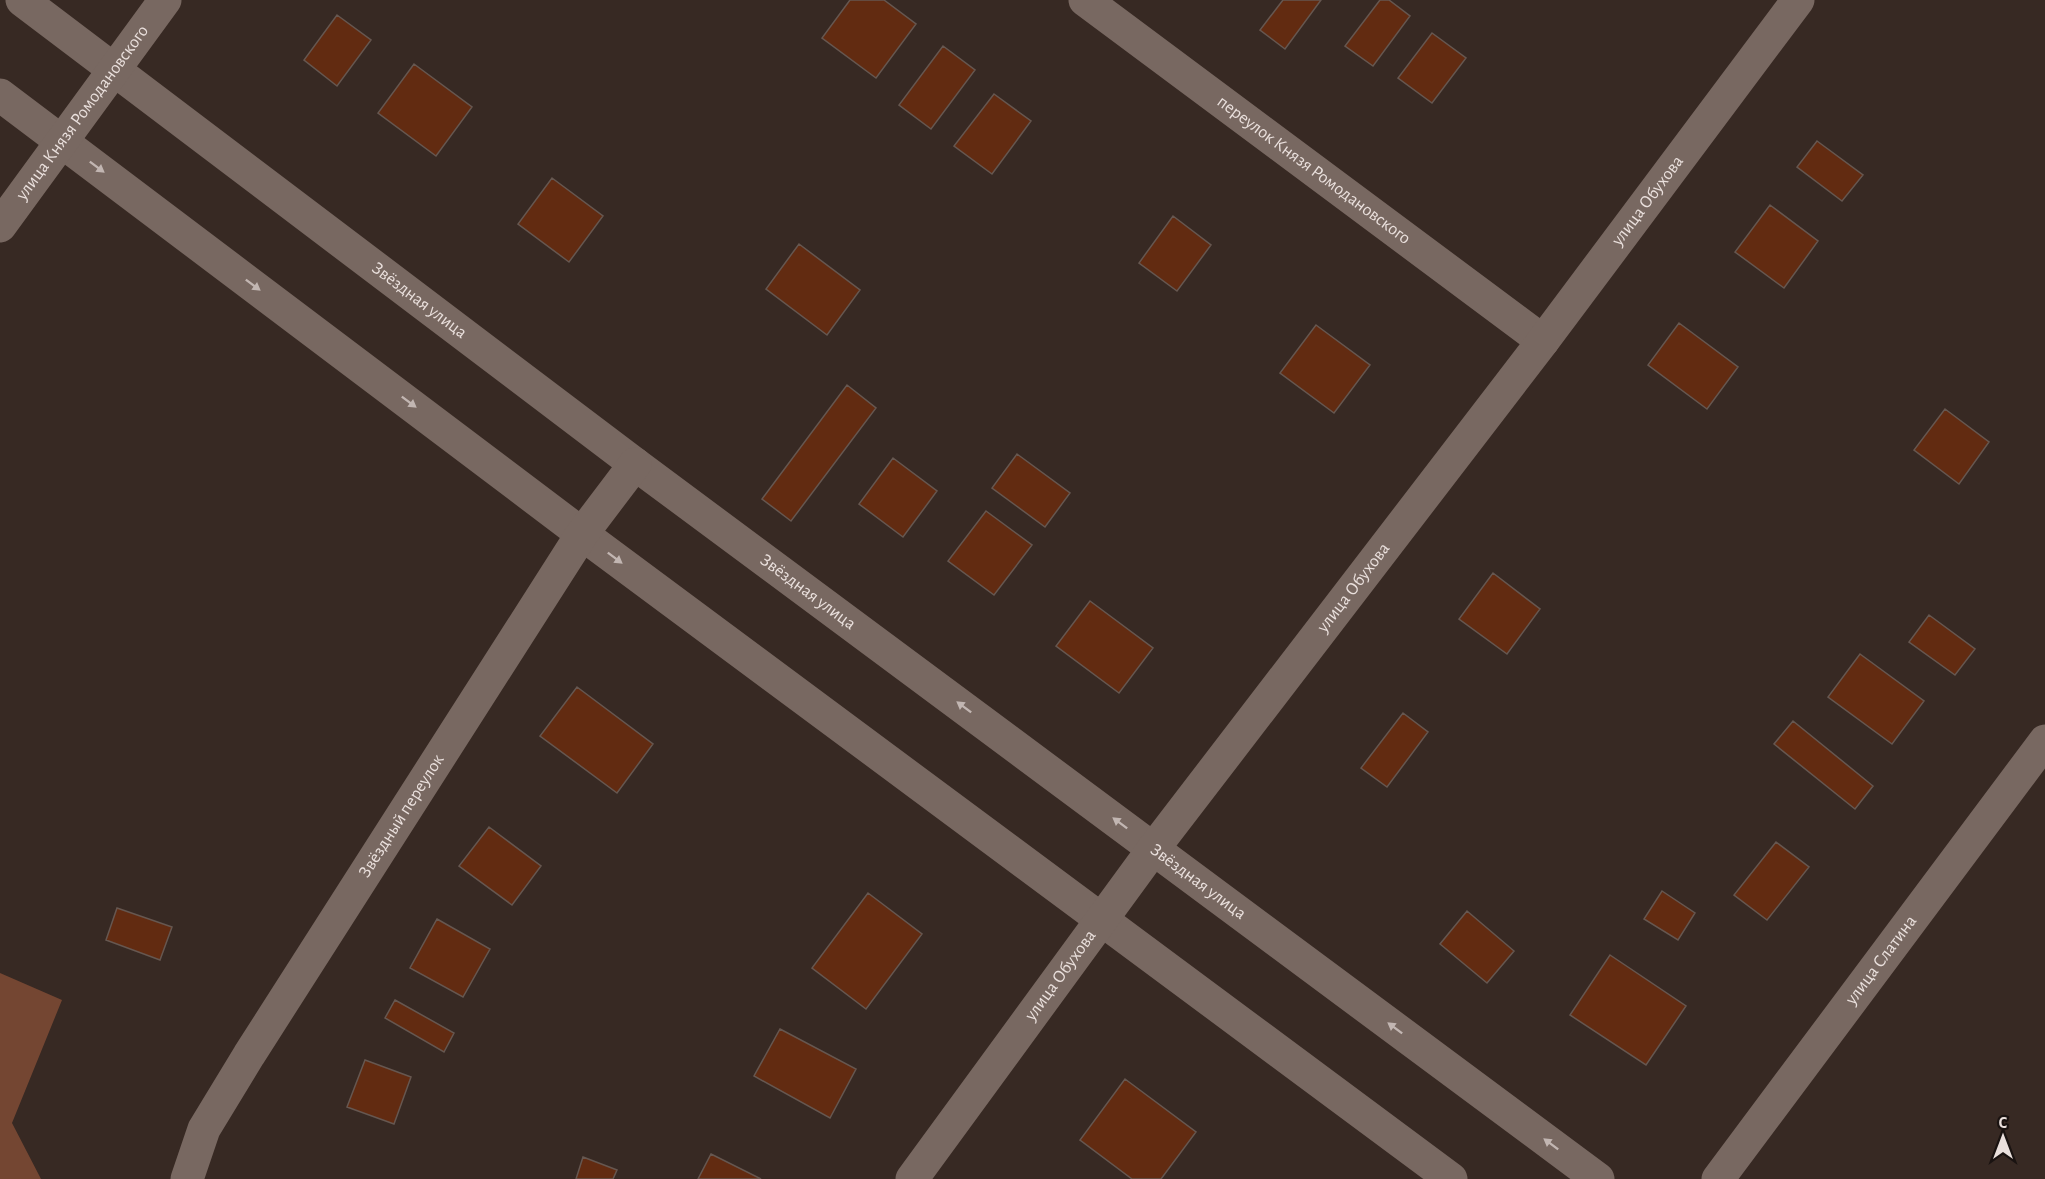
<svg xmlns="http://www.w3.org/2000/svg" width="2045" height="1179" viewBox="0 0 2045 1179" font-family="'Alegreya Sans',sans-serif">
<rect width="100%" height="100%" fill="#372923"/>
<!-- green -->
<path fill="#744632" d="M0,973L62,1000L12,1123L41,1179H0Z"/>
<!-- building -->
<path fill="#622b11" stroke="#665750" stroke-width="1.5" d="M850,0H884L916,24L876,78L822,38Z
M1283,0H1321L1285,49L1260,30Z
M1380,0H1389L1410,16L1373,66L1345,46Z
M337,15L371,40L337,86L304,60Z
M1432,33L1466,58L1432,103L1398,78Z
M943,46L975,70L931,129L899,105Z
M414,64L472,107L436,156L378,113Z
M994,94L1031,121L992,174L954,146Z
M1817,141L1863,175L1842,201L1797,167Z
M552,178L603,216L569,262L518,224Z
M1770,205L1818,241L1784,288L1735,252Z
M1173,216L1211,245L1177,291L1139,263Z
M799,244L860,290L827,335L766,289Z
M1679,323L1738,367L1707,409L1648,365Z
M1316,325L1370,365L1334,413L1280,373Z
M847,385L876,408L791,521L762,499Z
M1945,409L1989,442L1959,484L1914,450Z
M1017,454L1070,493L1045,527L992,488Z
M893,458L937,491L903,537L859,504Z
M986,511L1032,545L994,595L948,561Z
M1493,573L1540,609L1507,654L1459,619Z
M1090,601L1153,648L1119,693L1056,646Z
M1929,615L1975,649L1955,675L1909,642Z
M1860,654L1924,701L1892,744L1828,697Z
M577,687L653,744L617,793L540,736Z
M1403,713L1428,732L1387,787L1361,768Z
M1793,721L1873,786L1855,809L1774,744Z
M489,827L541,866L512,905L459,866Z
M1776,842L1809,867L1767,920L1734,895Z
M1662,891L1695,913L1678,940L1644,919Z
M868,893L922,934L866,1009L812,968Z
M117,908L172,927L160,960L106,940Z
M1467,911L1514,951L1487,983L1440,944Z
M437,919L490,949L463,997L410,968Z
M1610,955L1686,1006L1646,1065L1570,1015Z
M395,1000L454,1033L444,1052L385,1018Z
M780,1029L856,1069L830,1118L754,1076Z
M365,1060L411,1077L394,1124L347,1107Z
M1125,1079L1196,1132L1161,1179H1132L1080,1140Z
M711,1154L761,1179H698Z
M583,1157L617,1170L613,1179H576Z"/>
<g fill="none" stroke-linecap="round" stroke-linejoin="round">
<!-- minor -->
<g stroke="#786861" stroke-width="33">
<path id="s1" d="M22,0L635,464L1598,1179"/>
<path id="s2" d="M1085,0L1543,341"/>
<path d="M0,95L582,534L1451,1179"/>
<path id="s3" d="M0,226L165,0"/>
<path id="s4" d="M187,1179L204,1129L249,1055L582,534L635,464"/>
<path id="s5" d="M912,1179L1154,848L1543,341L1798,0"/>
<path id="s6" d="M1718,1179L2045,741"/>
</g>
</g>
<!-- one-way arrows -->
<defs><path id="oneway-solid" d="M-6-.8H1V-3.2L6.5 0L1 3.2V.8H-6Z" transform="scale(1.5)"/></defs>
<g fill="#c2b6b2">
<use href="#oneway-solid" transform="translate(97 167) rotate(37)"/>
<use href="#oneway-solid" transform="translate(253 285) rotate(37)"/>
<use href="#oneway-solid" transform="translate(409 402) rotate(37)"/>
<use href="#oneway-solid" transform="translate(615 558) rotate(37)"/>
<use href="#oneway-solid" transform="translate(964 707) rotate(-143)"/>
<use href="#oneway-solid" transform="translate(1120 823) rotate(-143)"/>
<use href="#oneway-solid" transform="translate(1395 1028) rotate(-143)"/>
<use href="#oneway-solid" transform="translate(1551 1144) rotate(-143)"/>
</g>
<g text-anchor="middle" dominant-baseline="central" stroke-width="5" stroke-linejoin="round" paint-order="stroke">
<!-- street labels -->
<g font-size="18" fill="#eae0dd" stroke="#1a1311">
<text stroke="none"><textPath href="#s3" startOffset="140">улица Князя Ромодановского</textPath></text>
<text stroke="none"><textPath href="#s2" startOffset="285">переулок Князя Ромодановского</textPath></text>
<text stroke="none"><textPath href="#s5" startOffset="1224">улица Обухова</textPath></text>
<text stroke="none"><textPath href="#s1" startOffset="498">Звёздная улица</textPath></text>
<text stroke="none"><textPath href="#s5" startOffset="738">улица Обухова</textPath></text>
<text stroke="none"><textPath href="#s1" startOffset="984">Звёздная улица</textPath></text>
<text stroke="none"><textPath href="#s4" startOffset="423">Звёздный переулок</textPath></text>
<text stroke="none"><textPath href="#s1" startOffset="1470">Звёздная улица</textPath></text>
<text stroke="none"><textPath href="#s6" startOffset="273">улица Слатина</textPath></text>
<text stroke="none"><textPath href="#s5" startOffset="252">улица Обухова</textPath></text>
</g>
</g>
<!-- north arrow -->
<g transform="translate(2003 1137)" stroke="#1a1311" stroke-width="4.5" paint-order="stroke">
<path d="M0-4.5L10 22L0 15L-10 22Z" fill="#eae0dd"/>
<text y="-9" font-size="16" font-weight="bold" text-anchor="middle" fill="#eae0dd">С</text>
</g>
</svg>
